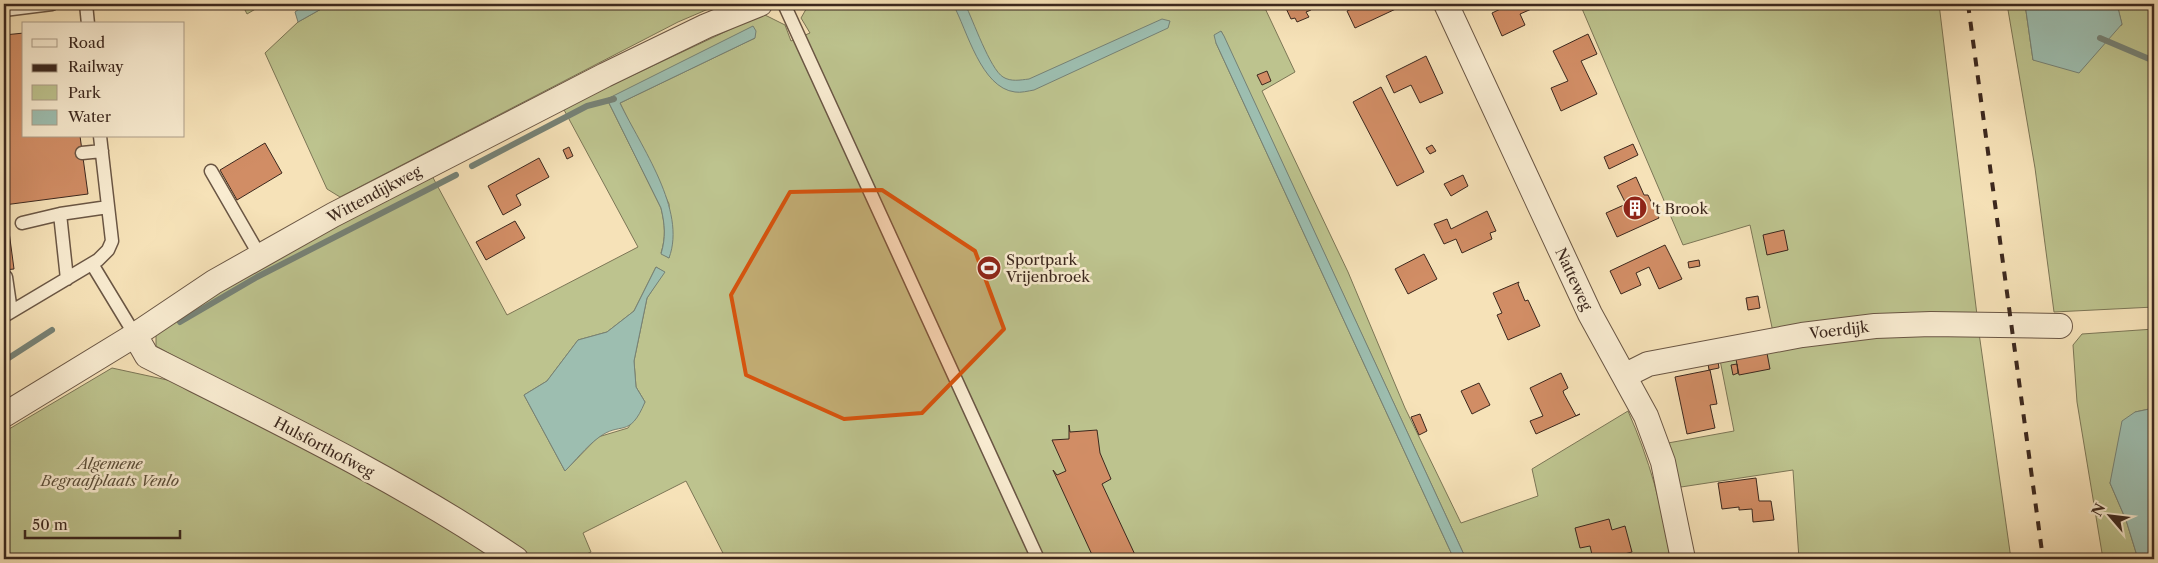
<svg xmlns="http://www.w3.org/2000/svg" width="2158" height="563" viewBox="0 0 2158 563" font-family="'Libre Caslon Text',serif">
<rect width="100%" height="100%" fill="#f6e2b8"/>
<filter id="stains"><feTurbulence type="fractalNoise" baseFrequency=".004" numOctaves="4"/><feColorMatrix values="0 0 0 0 .2 0 0 0 0 .09 0 0 0 0 .02 0 0 0 .5 -.17"/></filter>
<radialGradient id="worn" r=".72"><stop offset=".6" stop-color="#630" stop-opacity="0"/><stop offset="1" stop-color="#630" stop-opacity=".3"/></radialGradient>
<!-- green -->
<path fill="#bdc38e" stroke="#7c7656" fill-rule="evenodd" d="M242,4H264L247,14Z
M330,4H720L678,22L340,197L327,189L265,53L298,22Z
M809,4H1263L1295,72L1262,91L1348,272L1405,408L1461,523L1538,496L1532,469L1628,411C1649,459 1663,507 1670,559H1466L1221,31L1216,43L1454,559H726L686,481L583,533L591,552L576,559H532L523,552L156,346V331L240,279L431,174L507,315L638,247L563,108L763,14L785,25L791,41L810,33L801,18ZM755,38L620,103L669,204V258L661,253C666,237 665,225 661,208L607,99ZM656,267L664,272L647,298L634,361L636,387L645,402L628,428L598,437L565,471L524,395L547,381L578,340L607,332L634,311Z
M1580,4H1939L1977,315L1773,332L1750,225L1683,245Z
M2007,4H2025L2033,60L2122,25L2117,4H2154V307L2054,312L2035,168Z
M2154,329V408L2135,412L2110,483L2126,520L2138,559H2103L2077,402L2073,345L2082,334Z
M1979,333L2011,559H1799L1793,470L1681,487L1668,443L1734,431L1719,355L1852,337Z
M112,368L172,381L305,445L457,534L494,559H4V432Z"/>
<!-- water -->
<path fill="#9dbeb0" stroke="#768276" d="M306,4H330L298,22L295,12Z
M953,4H965C973,20 990,69 1003,77C1011,82 1020,80 1029,79L1162,19L1170,21L1168,28L1034,90C1028,91 1021,93 1015,92C981,88 967,30 953,4Z
M2025,4H2117L2122,24L2079,73L2033,60Z
M753,26L756,31L755,38L620,103C641,147 687,210 669,258L661,254C666,237 665,225 661,208L607,99Z
M1221,31L1224,36L1466,559H1454L1216,43L1214,35Z
M656,267L665,272L647,298L634,361L636,387L645,402C629,440 621,420 598,438C586,447 575,461 565,471L524,395L547,381L578,340L607,332L634,311Z
M2154,408V559H2138L2126,520L2110,483L2122,421L2135,412Z"/>
<g fill="none" stroke-linecap="round" stroke-linejoin="round">
<!-- stream -->
<path stroke="#768276" stroke-width="6" d="M2100,38L2154,61
M472,166L587,106L614,99
M180,322L257,277L456,175
M4,361L52,330"/>
</g>
<!-- building -->
<path fill="#d18d65" stroke="#3c281e" d="M1284,4H1308L1311,10L1306,12L1309,17L1297,22L1295,18L1291,19Z
M1363,4H1398L1400,7L1355,28L1347,11Z
M1511,4H1543L1520,14L1525,25L1502,36L1492,13Z
M24,33V136H80L88,194L4,205V35Z
M1588,34L1597,54L1581,61L1597,94L1561,111L1551,88L1568,81L1553,51Z
M1426,56L1443,93L1420,103L1411,85L1394,93L1386,76Z
M1267,71L1271,81L1262,85L1257,75Z
M1381,87L1424,172L1397,186L1353,102Z
M265,143L282,173L237,200L220,170Z
M1633,144L1638,155L1609,169L1604,157Z
M1432,145L1436,151L1430,154L1426,148Z
M569,147L573,156L567,159L563,150Z
M539,158L549,177L516,195L521,205L503,215L488,186Z
M1463,175L1468,186L1451,196L1444,184Z
M1636,177L1644,195H1648L1659,218L1617,237L1606,213L1626,204L1617,186Z
M6,209L14,269L4,270V210Z
M1487,211L1496,231L1490,233L1492,239L1462,253L1456,239L1444,244L1434,224L1447,219L1451,229Z
M515,221L525,238L486,260L476,242Z
M1784,230L1788,250L1767,255L1763,235Z
M1665,245L1682,279L1659,289L1649,267L1636,273L1641,285L1621,294L1610,271Z
M1424,254L1437,279L1408,294L1395,269Z
M1699,260L1700,266L1689,268L1688,262Z
M1519,282L1518,284L1525,301L1528,300L1540,326L1508,340L1497,315L1502,313L1493,293Z
M1758,296L1760,308L1748,310L1746,298Z
M1766,348L1770,369L1739,375L1735,354Z
M1717,355L1719,368L1709,370L1707,357Z
M1737,364L1738,373L1733,375L1731,365Z
M1710,370L1717,404L1710,405L1715,428L1687,434L1675,377Z
M1561,373L1568,388L1563,391L1564,394L1576,416L1580,414L1536,434L1530,421L1543,416L1530,388Z
M1479,383L1490,405L1472,414L1461,391Z
M1420,414L1427,431L1419,435L1411,417Z
M1069,425L1070,432L1097,430L1100,453L1111,479L1102,484L1137,559H1094L1053,470L1057,475L1066,471L1052,440L1069,439Z
M1756,478L1759,501H1771L1774,520L1753,522L1752,509L1739,510V507L1722,509L1718,483Z
M1609,519L1612,530L1625,526L1632,552L1605,559H1593L1590,546L1580,548L1575,528Z"/>
<g fill="none" stroke-linecap="round" stroke-linejoin="round">
<defs>
<path id="lane" d="M86,4L88,24
M784,4L1038,559
M4,10L52,4
M82,153L102,151
M211,171L260,256
M60,214L67,279
M22,223L60,214L108,207
M92,264L135,335
M6,277L11,311
M4,316L98,260L108,250L112,241L100,136"/>
<path id="street" d="M1446,4L1590,314L1646,416L1663,462L1683,559
M135,335L147,356C272,419 400,480 516,559
M1624,376L1648,364L1802,335L1875,326L1931,324L2060,326
M4,415L135,335L214,282L333,215L605,75L706,26L760,4"/>
</defs>
<!-- lane casing -->
<use href="#lane" stroke="#6a5644" stroke-width="15"/>
<!-- street casing -->
<use href="#street" stroke="#6a5644" stroke-width="26"/>
<!-- lane -->
<use href="#lane" stroke="#f9ecd1" stroke-width="12"/>
<!-- street -->
<use href="#street" stroke="#f9ecd1" stroke-width="24"/>
<!-- rail -->
<path stroke="#3c281e" stroke-width="4" stroke-dasharray="9 9" stroke-linecap="butt" d="M1968,4L2043,559"/>
</g>
<!-- marked area -->
<path fill="#d7540e" fill-opacity="0.2" stroke="#d7540e" stroke-width="4" stroke-linejoin="round" d="M882,190L975,251L1004,329L922,413L844,419L746,375L731,295L790,192Z"/>
<!-- icons -->
<defs>
<symbol id="building-disc" viewBox="-11 -11 22 22"><circle r="9.5" fill="#8f2418" stroke="#f9ecd1"/><path d="M-4-6H4V6H1V3H-1V6H-4ZM-2.5-4.3h1.7v1.8h-1.7ZM.8-4.3h1.7v1.8H.8ZM-2.5-1h1.7V.8h-1.7ZM.8-1h1.7V.8H.8Z" fill="#fff"/></symbol>
<symbol id="stadium-disc" viewBox="-11 -11 22 22"><circle r="9.5" fill="#8f2418" stroke="#f9ecd1"/><path d="M0-5a6.5 5 0 1 0 0 10a6.5 5 0 1 0 0-10ZM-3.5-1.8h7v3.6h-7Z" fill="#fff"/></symbol>
</defs>
<g fill-rule="evenodd">
<use href="#building-disc" x="1621" y="194" width="28" height="28"/>
<use href="#stadium-disc" x="975" y="254" width="28" height="28"/>
</g>
<g text-anchor="middle" dominant-baseline="central" stroke-width="5" stroke-linejoin="round" paint-order="stroke">
<!-- street labels -->
<g font-size="15" fill="#3c281e" stroke="#f9ecd1">
<text transform="translate(374 194) rotate(-28)">Wittendijkweg</text>
<text transform="translate(1574 279) rotate(65)">Natteweg</text>
<text transform="translate(1839 330) rotate(-7)">Voerdijk</text>
<text transform="translate(324 447) rotate(28)">Hulsforthofweg</text>
</g>
<!-- poi labels -->
<g font-size="15" fill="#3c281e" stroke="#f9ecd1" text-anchor="start">
<text x="1652" y="208">'t Brook</text>
<text x="1006" y="259">Sportpark<tspan x="1006" dy="17">Vrijenbroek</tspan></text>
</g>
<!-- park labels -->
<g font-size="15" font-style="italic" fill="#5c4f3a" stroke="#f9ecd1">
<text x="110" y="463">Algemene<tspan x="110" dy="17">Begraafplaats Venlo</tspan></text>
</g>
</g>
<!-- margin -->
<rect width="2158" height="563" fill="none" stroke="#f6e2b8" stroke-width="20"/>
<rect x="5" y="5" width="2148" height="553" fill="none" stroke="#3c281e" stroke-width="2.5"/>
<rect x="10" y="10" width="2138" height="543" fill="none" stroke="#3c281e"/>
<!-- legend -->
<rect x="22" y="22" width="162" height="115" fill="#f9ecd1" stroke="#ad9e89"/>
<rect x="32" y="39" width="25" height="8" fill="#f9ecd1" stroke="#ad9e89"/>
<text x="68" y="48" font-size="15" fill="#3c281e">Road</text>
<rect x="32" y="64" width="25" height="8" fill="#3c281e" stroke="#ad9e89"/>
<text x="68" y="72" font-size="15" fill="#3c281e">Railway</text>
<rect x="32" y="85" width="25" height="15" fill="#bdc38e" stroke="#ad9e89"/>
<text x="68" y="98" font-size="15" fill="#3c281e">Park</text>
<rect x="32" y="110" width="25" height="15" fill="#9dbeb0" stroke="#ad9e89"/>
<text x="68" y="122" font-size="15" fill="#3c281e">Water</text>
<!-- north arrow -->
<g transform="translate(2110 516) rotate(298)" stroke="#f9ecd1" stroke-width="4" paint-order="stroke">
<path d="M0-4L9 19L0 12L-9 19Z" fill="#3c281e"/>
<text y="-8" font-size="14" font-weight="bold" text-anchor="middle" fill="#3c281e">N</text>
</g>
<!-- scale -->
<path d="M25 530v8h155v-8" fill="none" stroke="#3c281e" stroke-width="2.5"/>
<text x="32" y="530" font-size="15" fill="#3c281e" stroke="#f9ecd1" stroke-width="4" paint-order="stroke">50 m</text>
<rect width="100%" height="100%" filter="url(#stains)"/>
<rect width="100%" height="100%" fill="url(#worn)"/>
</svg>
